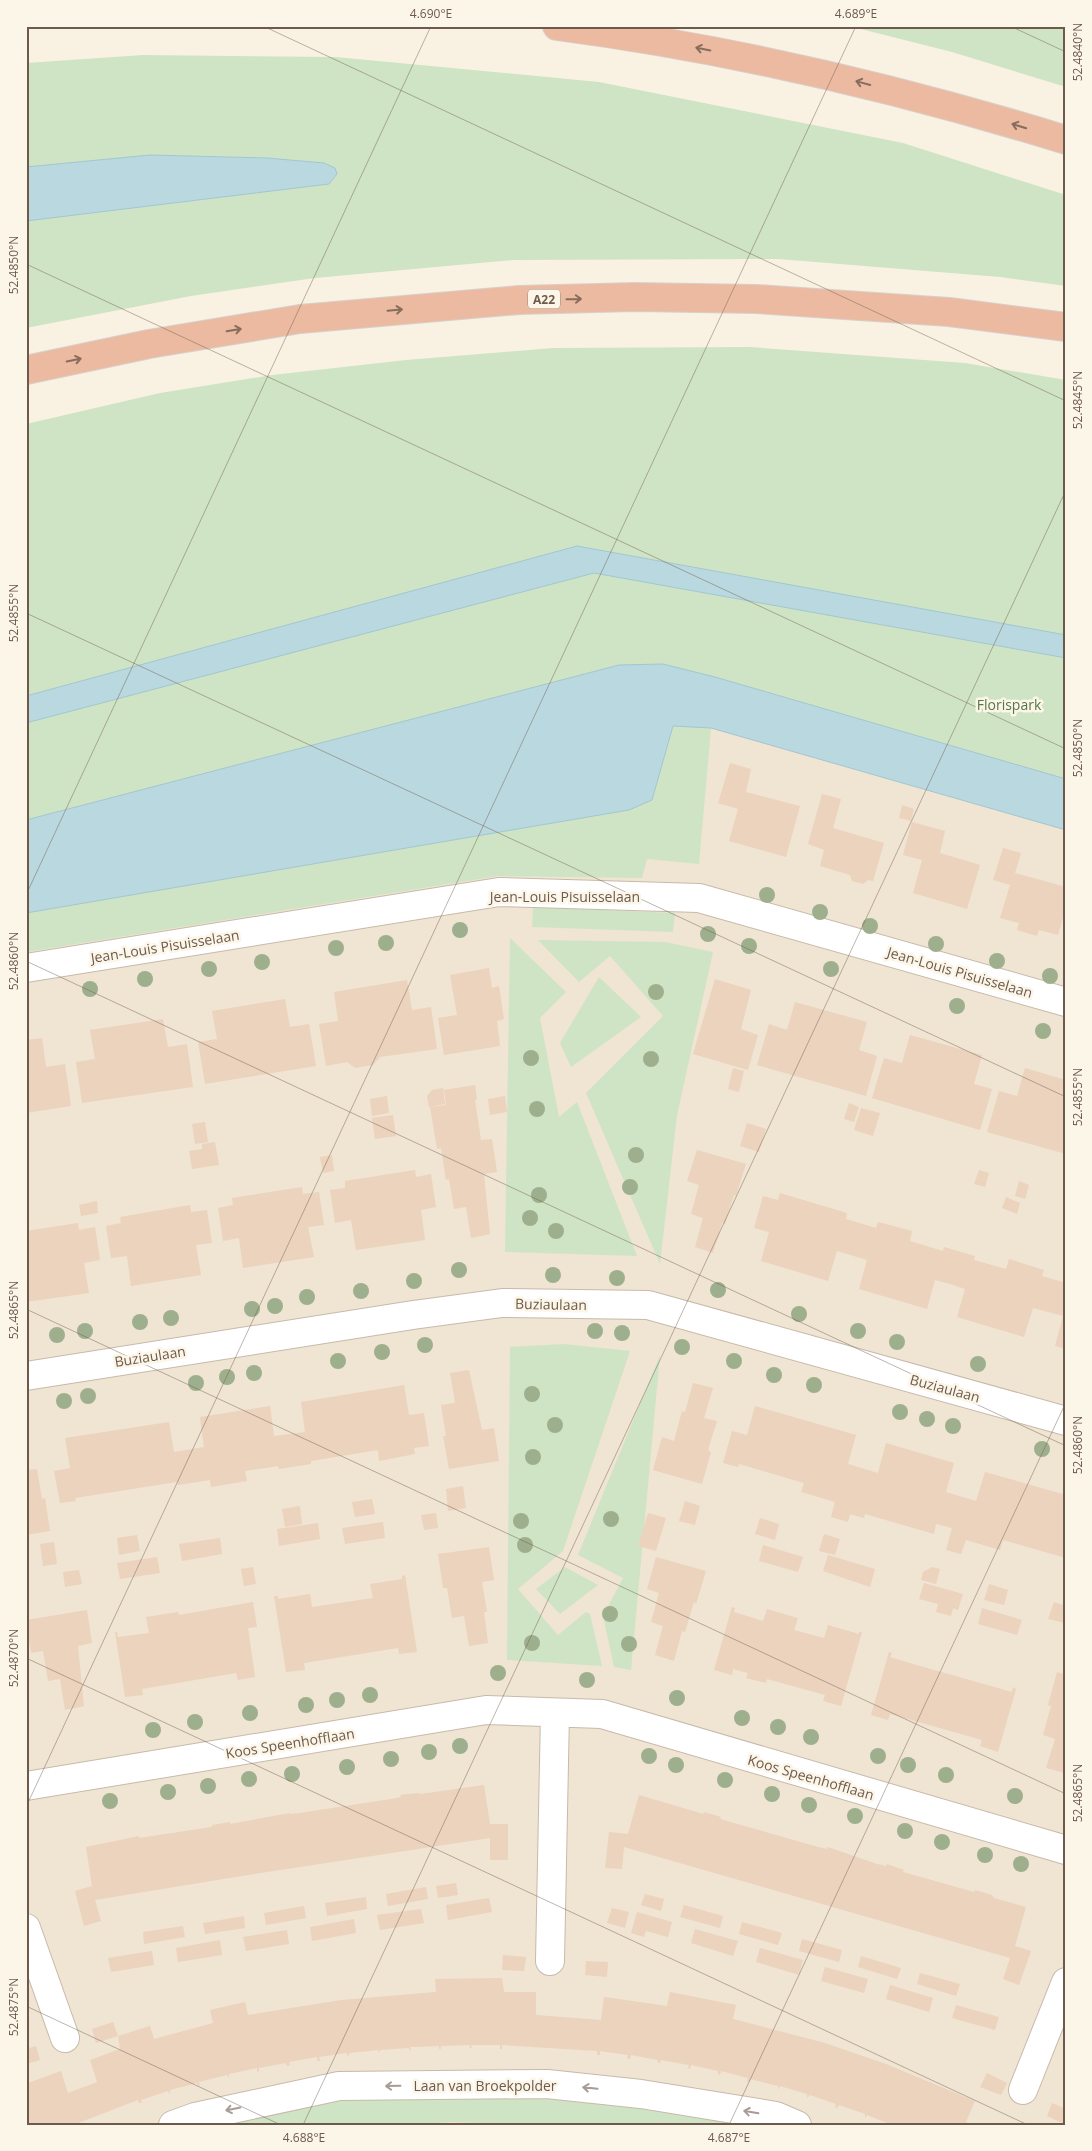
<svg xmlns="http://www.w3.org/2000/svg" width="1092" height="2151" viewBox="0 0 1092 2151" font-family="'Open Sans',sans-serif">
<rect width="100%" height="100%" fill="#f9f2e3"/>
<!-- residential -->
<path fill="#f0e4d2" d="M1066,512V2125H26V592Z"/>
<!-- green -->
<path fill="#cfe4c4" d="M849,26H1066V87L952,52Z
M143,55L336,57L599,82L903,143L1066,195V286L1000,277L778,259L514,260L315,278L191,296L26,328V221L329,184L337,174L335,168L324,163L267,158L150,155L26,167V63Z
M750,347L965,363L1066,380V635L577,546L26,696V424L160,393L272,375L406,360L553,348Z
M594,573L1066,658V779L715,677L663,664L619,665L26,820V723Z
M673,726L711,728L699,864L647,859L642,878L498,876L26,952V913L629,810L652,800Z
M533,907L675,913L673,932L532,927Z
M510,938L566,992L540,1018L559,1117L577,1102L637,1256L505,1252Z
M538,940L665,942L713,952L677,1115L660,1264L586,1093L663,1016L610,956L579,982Z
M599,977L641,1017L571,1067L560,1043Z
M564,1344L630,1351L563,1551L518,1589L558,1635L586,1612L590,1614L602,1666L507,1660L510,1347Z
M660,1355L631,1670L614,1667L603,1616L623,1578L578,1555Z
M565,1567L598,1585L560,1614L536,1589Z
M524,2093L695,2114L734,2125H549L450,2122L411,2125H216L287,2108L365,2095Z"/>
<!-- water -->
<path fill="#bad8e0" stroke="#a2c6d0" d="M150,155L267,158L324,163L335,168L337,174L329,184L26,221V167Z
M577,546L1066,635V658L594,573L26,723V696Z
M663,664L715,677L1066,779V830L711,728L673,726L652,800L629,810L26,913V820L619,665Z"/>
<!-- building -->
<path fill="#ebd3be" d="M730,763L751,769L746,792L800,806L786,857L729,841L738,809L718,803Z
M822,794L841,799L833,828L884,843L873,881L868,880L863,884L852,881L850,875L820,866L824,850L808,844Z
M902,805L914,809L911,821L899,818Z
M912,822L945,831L940,853L980,865L967,909L913,893L922,860L903,855Z
M1003,848L1021,853L1015,873L1066,887V907L1058,935L1039,930L1037,936L1017,930L1019,923L1000,918L1010,885L993,880Z
M489,968L492,988L499,986L504,1019L497,1021L500,1046L444,1055L438,1018L457,1015L450,975Z
M715,979L751,990L741,1029L758,1035L748,1070L693,1054Z
M407,980L412,1010L431,1007L437,1049L380,1057L373,1065L355,1068L347,1062L326,1066L319,1024L338,1021L334,992Z
M285,999L290,1027L309,1024L316,1066L205,1084L198,1042L217,1039L212,1011Z
M795,1002L867,1022L859,1050L877,1056L866,1096L757,1065L769,1024L787,1030Z
M163,1019L168,1047L187,1044L193,1087L82,1103L76,1062L95,1059L90,1030Z
M910,1035L982,1055L974,1084L992,1089L980,1130L872,1098L884,1058L902,1063Z
M42,1038L46,1067L65,1064L71,1106L26,1113V1040Z
M733,1068L744,1071L739,1092L728,1089Z
M1025,1068L1066,1080V1154L987,1132L999,1091L1017,1096Z
M475,1085L477,1099L475,1100L481,1140L492,1139L497,1172L484,1174L490,1234L471,1238L466,1207L454,1209L449,1179L446,1180L441,1148L437,1149L430,1107L446,1105L444,1090Z
M443,1088L445,1104L429,1107L427,1096L432,1090Z
M387,1096L389,1113L372,1116L370,1099Z
M505,1096L507,1112L490,1115L488,1099Z
M849,1103L859,1107L854,1122L844,1119Z
M861,1108L880,1113L873,1136L854,1130Z
M393,1115L396,1136L375,1139L372,1118Z
M205,1122L208,1142L195,1144L192,1124Z
M747,1123L766,1129L759,1152L740,1146Z
M215,1142L219,1165L192,1169L189,1151L202,1149V1144Z
M697,1150L746,1164L736,1196L734,1195L725,1224L722,1223L713,1253L695,1247L703,1218L691,1214L699,1185L687,1181Z
M332,1155L334,1171L323,1173L320,1157Z
M415,1170L416,1177L431,1174L436,1207L421,1210L425,1240L356,1250L351,1220L335,1223L330,1190L345,1188V1181Z
M979,1170L989,1173L985,1187L974,1184Z
M1019,1181L1029,1185L1025,1199L1015,1196Z
M302,1187L303,1194L319,1192L324,1225L308,1227L314,1257L243,1268L239,1238L223,1241L218,1208L233,1205L232,1198Z
M780,1193L847,1213L846,1219L876,1228L878,1222L912,1231L910,1241L943,1251L944,1247L975,1256L974,1260L1006,1269L1009,1259L1044,1270L1042,1276L1066,1283V1349L1055,1346L1063,1316L1033,1308L1024,1337L957,1317L965,1289L950,1284L935,1280L927,1309L859,1289L867,1260L837,1251L828,1281L761,1261L769,1232L754,1228L763,1196L778,1200Z
M1006,1197L1020,1203L1017,1214L1002,1208Z
M97,1201L98,1213L81,1216L79,1205Z
M190,1205L191,1212L207,1210L212,1243L196,1245L201,1275L131,1286L127,1256L111,1258L106,1226L121,1223L120,1217Z
M78,1223L79,1230L95,1227L100,1260L84,1263L89,1293L26,1302V1231Z
M469,1370L482,1430L494,1428L499,1461L449,1469L443,1436H446L441,1405L455,1403L450,1373Z
M693,1383L713,1388L704,1418L717,1421L708,1450L711,1452L702,1484L653,1470L662,1437L674,1441L682,1411L685,1412Z
M404,1385L409,1415L424,1413L429,1446L414,1448L415,1454L379,1461L378,1450L311,1461V1464L279,1469L278,1466L245,1471L247,1481L211,1487L210,1480L178,1485L177,1482L75,1498L76,1501L60,1503L54,1471L70,1468L65,1438L169,1422L174,1452L204,1447L200,1417L270,1406L274,1436L305,1432L301,1402Z
M755,1406L856,1435L848,1464L878,1473L886,1443L954,1463L946,1492L976,1501L985,1472L1066,1495V1558L1003,1540L1000,1550L966,1540L961,1554L946,1550L952,1528L936,1524L934,1534L865,1514L864,1518L850,1514L848,1522L831,1517L835,1502L801,1492L804,1483L739,1464L738,1467L723,1463L732,1431L747,1435Z
M37,1469L42,1499L45,1498L50,1531L26,1535V1470Z
M463,1486L466,1508L448,1511L446,1489Z
M372,1499L375,1514L355,1517L352,1502Z
M685,1501L700,1506L695,1525L679,1521Z
M300,1506L302,1524L285,1527L282,1509Z
M436,1513L438,1528L424,1530L421,1515Z
M648,1513L666,1518L656,1551L638,1546Z
M760,1518L779,1524L775,1540L755,1534Z
M383,1522L385,1538L345,1544L342,1528Z
M318,1523L320,1539L279,1546L277,1529Z
M824,1534L840,1539L835,1555L819,1551Z
M137,1535L140,1551L119,1555L117,1538Z
M220,1538L222,1554L182,1561L179,1544Z
M54,1542L57,1564L43,1566L40,1544Z
M763,1545L803,1557L798,1572L759,1561Z
M489,1547L494,1580L482,1582L487,1612H484L488,1643L469,1646L464,1616L452,1618L447,1588H443L438,1554Z
M828,1555L875,1569L870,1587L823,1571Z
M157,1557L160,1573L120,1579L117,1563Z
M656,1557L706,1571L696,1604L694,1602L685,1632L682,1631L674,1661L655,1655L663,1626L651,1622L659,1593L647,1589Z
M253,1567L256,1584L244,1586L241,1569Z
M932,1567L940,1569L936,1584L921,1580L923,1572Z
M79,1570L82,1584L65,1587L63,1572Z
M405,1575L417,1652L399,1654L398,1648L304,1663L305,1670L286,1672L274,1596H278V1599L310,1594L312,1607L373,1598L370,1584L402,1579V1576Z
M924,1583L963,1594L958,1610L953,1608L951,1616L936,1612L938,1604L919,1599Z
M989,1584L1008,1590L1004,1605L984,1600Z
M253,1602L257,1627L248,1628L255,1677L238,1680L236,1673L142,1689L143,1695L125,1697L115,1632H117L118,1637L149,1633L146,1617L178,1612L179,1615Z
M1054,1602L1066,1606L1065,1623L1048,1619Z
M732,1607L735,1608L734,1612L763,1621L767,1609L798,1618L794,1630L824,1638L828,1625L859,1634V1632H862L841,1706L823,1701L825,1695L767,1679L766,1683L746,1678L748,1673L733,1669L732,1675L714,1670Z
M982,1608L1022,1620L1017,1635L978,1624Z
M87,1610L92,1643L78,1646L84,1706L65,1710L60,1679L48,1681L43,1651L31,1653L26,1620Z
M889,1652L892,1653L890,1657L920,1666L1012,1692L1013,1687L1016,1689L998,1752L980,1746L982,1740L890,1714L888,1720L871,1715Z
M1057,1672L1066,1675L1065,1773L1046,1768L1055,1739L1043,1735L1051,1706L1048,1705Z
M484,1785L490,1824H508V1860H490V1838L248,1875L95,1900L101,1921L84,1926L75,1891L92,1886L86,1847L139,1836V1838L212,1827V1825L230,1822V1824L290,1813L291,1814L300,1813L391,1799L401,1797L400,1795L418,1793L421,1794Z
M639,1795L700,1813L703,1814L704,1812L721,1817L720,1819L818,1847L827,1849L828,1847L877,1864L886,1866L887,1864L904,1870L903,1872L974,1892L975,1890L992,1895L994,1898L1026,1907L1015,1946L1031,1951L1019,1985L1003,1979L1010,1958L624,1847L622,1869L605,1868L609,1832L628,1834Z
M456,1883L458,1895L438,1898L436,1886Z
M426,1887L428,1899L388,1906L386,1894Z
M645,1894L664,1899L661,1911L641,1905Z
M366,1897L367,1909L327,1916L325,1903Z
M489,1898L492,1912L448,1920L446,1905Z
M684,1905L723,1916L720,1928L680,1917Z
M304,1906L306,1918L266,1925L264,1913Z
M612,1908L629,1912L625,1928L607,1923Z
M421,1909L424,1923L380,1930L377,1915Z
M637,1912L672,1922L668,1937L646,1931L644,1937L631,1933Z
M244,1916L245,1928L205,1934L203,1923Z
M354,1919L356,1933L312,1941L310,1927Z
M742,1922L782,1933L778,1945L739,1934Z
M183,1926L185,1937L144,1944L143,1932Z
M695,1929L738,1941L733,1956L691,1943Z
M287,1930L289,1944L246,1951L243,1937Z
M802,1939L842,1950L839,1962L799,1951Z
M220,1940L222,1955L178,1962L176,1948Z
M760,1948L803,1960L799,1975L756,1962Z
M152,1951L154,1965L111,1972L108,1958Z
M503,1955L526,1957L524,1971L502,1970Z
M861,1956L901,1968L897,1979L858,1967Z
M586,1961L608,1962L607,1977L585,1975Z
M825,1967L868,1979L864,1993L821,1981Z
M920,1973L960,1984L956,1996L917,1984Z
M502,1978L504,1992H536V2015L601,2020L604,1997L667,2006L670,1992L736,2005L733,2019L825,2043L886,2064L975,2101L966,2122L971,2125H892L867,2115L865,2118V2114L839,2105L837,2108L835,2107L836,2104L810,2095L807,2098V2094L780,2086L778,2090V2086L750,2079V2082H747L748,2078L721,2071L720,2075L718,2074V2071L691,2065L690,2069L688,2068L689,2065L661,2060L660,2063H658V2060L631,2055L630,2059L627,2058L628,2055L600,2051V2055H597V2051L502,2045V2049H500V2045H471L472,2048H470L469,2045L441,2046V2049H439V2046L410,2047L411,2051L408,2048L380,2050L379,2053L378,2050L350,2053L347,2057V2053L319,2057L320,2061H317V2057L289,2062L290,2065L287,2066L286,2063L259,2068V2071L257,2072V2068L229,2074V2078L227,2075L199,2082L200,2085L198,2086L197,2083L170,2090V2094L168,2091L141,2100L142,2103H139L138,2100L73,2125H26V2080L28,2083L61,2071L68,2093L95,2083L97,2082L90,2060L120,2049L118,2036L150,2026L154,2039L213,2023L210,2010L245,2002L248,2015L341,2000L436,1992L435,1979Z
M890,1985L933,1998L929,2012L886,1999Z
M956,2005L999,2017L995,2030L952,2018Z
M113,2022L118,2036L96,2043L92,2029Z
M36,2046L40,2060L26,2064V2049Z
M987,2073L1007,2083L1001,2095L980,2087Z
M1052,2103L1066,2109V2125L1047,2116Z"/>
<g fill="none" stroke-linecap="round" stroke-linejoin="round">
<defs>
<path id="minor" d="M26,968L499,892L699,898L1066,1002
M26,1376L413,1315L502,1303L648,1305L1066,1421
M26,1786L486,1710L602,1714L1066,1850
M26,1928L65,2038
M550,1961L555,1713
M1023,2090L1066,1982
M173,2125L195,2117L339,2086L547,2084L641,2094L776,2116L797,2125"/>
<path id="highway" d="M557,26C732,49 898,88 1066,140
M26,370L149,344L300,319L519,300L635,297L756,299L949,312L1066,327"/>
</defs>
<!-- minor casing -->
<use href="#minor" stroke="#c8baab" stroke-width="30"/>
<!-- highway casing -->
<use href="#highway" stroke="#d6d1cd" stroke-width="30"/>
<!-- minor -->
<use href="#minor" stroke="#fff" stroke-width="28"/>
<!-- highway -->
<use href="#highway" stroke="#ecbaa1" stroke-width="28"/>
</g>
<!-- trees -->
<g fill="#9eaf8e">
<circle cx="767" cy="895" r="8"/>
<circle cx="820" cy="912" r="8"/>
<circle cx="870" cy="926" r="8"/>
<circle cx="460" cy="930" r="8"/>
<circle cx="708" cy="934" r="8"/>
<circle cx="386" cy="943" r="8"/>
<circle cx="936" cy="944" r="8"/>
<circle cx="749" cy="946" r="8"/>
<circle cx="336" cy="948" r="8"/>
<circle cx="997" cy="961" r="8"/>
<circle cx="262" cy="962" r="8"/>
<circle cx="209" cy="969" r="8"/>
<circle cx="831" cy="969" r="8"/>
<circle cx="1050" cy="976" r="8"/>
<circle cx="145" cy="979" r="8"/>
<circle cx="90" cy="989" r="8"/>
<circle cx="656" cy="992" r="8"/>
<circle cx="957" cy="1006" r="8"/>
<circle cx="1043" cy="1031" r="8"/>
<circle cx="531" cy="1058" r="8"/>
<circle cx="651" cy="1059" r="8"/>
<circle cx="537" cy="1109" r="8"/>
<circle cx="636" cy="1155" r="8"/>
<circle cx="630" cy="1187" r="8"/>
<circle cx="539" cy="1195" r="8"/>
<circle cx="530" cy="1218" r="8"/>
<circle cx="556" cy="1231" r="8"/>
<circle cx="459" cy="1270" r="8"/>
<circle cx="553" cy="1275" r="8"/>
<circle cx="617" cy="1278" r="8"/>
<circle cx="414" cy="1281" r="8"/>
<circle cx="718" cy="1290" r="8"/>
<circle cx="361" cy="1291" r="8"/>
<circle cx="307" cy="1297" r="8"/>
<circle cx="275" cy="1306" r="8"/>
<circle cx="252" cy="1309" r="8"/>
<circle cx="799" cy="1314" r="8"/>
<circle cx="171" cy="1318" r="8"/>
<circle cx="140" cy="1322" r="8"/>
<circle cx="85" cy="1331" r="8"/>
<circle cx="595" cy="1331" r="8"/>
<circle cx="858" cy="1331" r="8"/>
<circle cx="622" cy="1333" r="8"/>
<circle cx="57" cy="1335" r="8"/>
<circle cx="897" cy="1342" r="8"/>
<circle cx="425" cy="1345" r="8"/>
<circle cx="682" cy="1347" r="8"/>
<circle cx="382" cy="1352" r="8"/>
<circle cx="338" cy="1361" r="8"/>
<circle cx="734" cy="1361" r="8"/>
<circle cx="978" cy="1364" r="8"/>
<circle cx="254" cy="1373" r="8"/>
<circle cx="774" cy="1375" r="8"/>
<circle cx="227" cy="1377" r="8"/>
<circle cx="196" cy="1383" r="8"/>
<circle cx="814" cy="1385" r="8"/>
<circle cx="532" cy="1394" r="8"/>
<circle cx="88" cy="1396" r="8"/>
<circle cx="64" cy="1401" r="8"/>
<circle cx="900" cy="1412" r="8"/>
<circle cx="927" cy="1419" r="8"/>
<circle cx="555" cy="1425" r="8"/>
<circle cx="953" cy="1426" r="8"/>
<circle cx="1042" cy="1449" r="8"/>
<circle cx="533" cy="1457" r="8"/>
<circle cx="611" cy="1519" r="8"/>
<circle cx="521" cy="1521" r="8"/>
<circle cx="525" cy="1545" r="8"/>
<circle cx="610" cy="1614" r="8"/>
<circle cx="532" cy="1643" r="8"/>
<circle cx="629" cy="1644" r="8"/>
<circle cx="498" cy="1673" r="8"/>
<circle cx="587" cy="1680" r="8"/>
<circle cx="370" cy="1695" r="8"/>
<circle cx="677" cy="1698" r="8"/>
<circle cx="337" cy="1700" r="8"/>
<circle cx="306" cy="1705" r="8"/>
<circle cx="250" cy="1713" r="8"/>
<circle cx="742" cy="1718" r="8"/>
<circle cx="195" cy="1722" r="8"/>
<circle cx="778" cy="1727" r="8"/>
<circle cx="153" cy="1730" r="8"/>
<circle cx="811" cy="1737" r="8"/>
<circle cx="460" cy="1746" r="8"/>
<circle cx="429" cy="1752" r="8"/>
<circle cx="649" cy="1756" r="8"/>
<circle cx="878" cy="1756" r="8"/>
<circle cx="391" cy="1759" r="8"/>
<circle cx="676" cy="1765" r="8"/>
<circle cx="908" cy="1765" r="8"/>
<circle cx="347" cy="1767" r="8"/>
<circle cx="292" cy="1774" r="8"/>
<circle cx="946" cy="1775" r="8"/>
<circle cx="249" cy="1779" r="8"/>
<circle cx="725" cy="1780" r="8"/>
<circle cx="208" cy="1786" r="8"/>
<circle cx="168" cy="1792" r="8"/>
<circle cx="772" cy="1794" r="8"/>
<circle cx="1015" cy="1796" r="8"/>
<circle cx="110" cy="1801" r="8"/>
<circle cx="809" cy="1805" r="8"/>
<circle cx="855" cy="1816" r="8"/>
<circle cx="905" cy="1831" r="8"/>
<circle cx="942" cy="1842" r="8"/>
<circle cx="985" cy="1855" r="8"/>
<circle cx="1021" cy="1864" r="8"/>
</g>
<!-- one-way arrows -->
<defs><path id="oneway-shaft" d="M-6 0H5M1.5-3L5.5 0L1.5 3" fill="none" stroke-width="1.6" stroke-linecap="round" stroke-linejoin="round" transform="scale(1.25)"/></defs>
<g stroke="#876d5d">
<use href="#oneway-shaft" transform="translate(703 49) rotate(-169)"/>
<use href="#oneway-shaft" transform="translate(863 83) rotate(-165)"/>
<use href="#oneway-shaft" transform="translate(1019 126) rotate(-163)"/>
<use href="#oneway-shaft" transform="translate(574 299) rotate(-1)"/>
<use href="#oneway-shaft" transform="translate(395 310) rotate(-5)"/>
<use href="#oneway-shaft" transform="translate(234 330) rotate(-10)"/>
<use href="#oneway-shaft" transform="translate(74 360) rotate(-12)"/>
</g>
<g stroke="#a89c94">
<use href="#oneway-shaft" transform="translate(393 2086) rotate(179)"/>
<use href="#oneway-shaft" transform="translate(590 2088) rotate(-174)"/>
<use href="#oneway-shaft" transform="translate(233 2109) rotate(168)"/>
<use href="#oneway-shaft" transform="translate(751 2112) rotate(-171)"/>
</g>
<!-- ticks -->
<path fill="none" stroke="#6e5a4c" stroke-width="1" stroke-opacity="0.45" d="M263,26L1066,401M1010,26L1066,52M26,264L1066,749M26,613L1066,1097M26,895L431,26M26,961L1066,1446M26,1309L1066,1794M26,1658L1028,2125M26,1807L856,26M26,2006L281,2125M303,2125L1066,490M729,2125L1066,1402"/>
<g text-anchor="middle" dominant-baseline="central" stroke-width="5" stroke-linejoin="round" paint-order="stroke">
<!-- shield labels -->
<rect fill="#fcf6e9" stroke="#99897b" stroke-width="1" x="528" y="289.5" width="32" height="19" rx="4"/>
<g font-size="12" font-weight="bold" fill="#6e5a4c">
<text x="544" y="299">A22</text>
</g>
<!-- park labels -->
<g font-size="14" fill="#547849" stroke="#fcf6e9">
<text x="1009" y="704">Florispark</text>
</g>
<!-- street labels -->
<g font-size="14" fill="#6e5a4c" stroke="#fcf6e9">
<text x="565" y="896">Jean-Louis Pisuisselaan</text>
<text transform="translate(165 946) rotate(-9)">Jean-Louis Pisuisselaan</text>
<text transform="translate(960 972) rotate(16)">Jean-Louis Pisuisselaan</text>
<text transform="translate(551 1304) rotate(1)">Buziaulaan</text>
<text transform="translate(150 1356) rotate(-9)">Buziaulaan</text>
<text transform="translate(945 1388) rotate(15)">Buziaulaan</text>
<text transform="translate(290 1743) rotate(-9)">Koos Speenhofflaan</text>
<text transform="translate(811 1777) rotate(16)">Koos Speenhofflaan</text>
<text x="485" y="2085">Laan van Broekpolder</text>
</g>
</g>
<!-- border -->
<rect width="1092" height="2151" fill="none" stroke="#fcf6e9" stroke-width="55"/>
<rect x="28" y="28" width="1036" height="2096" fill="none" stroke="#6e5a4c" stroke-width="2"/>
<g font-size="12" text-anchor="middle" fill="#6e5a4c">
<text x="431" y="18">4.690°E</text>
<text x="856" y="18">4.689°E</text>
<text transform="translate(1078 52) rotate(-90)" y="4">52.4840°N</text>
<text transform="translate(14 265) rotate(-90)" y="4">52.4850°N</text>
<text transform="translate(1078 400) rotate(-90)" y="4">52.4845°N</text>
<text transform="translate(14 613) rotate(-90)" y="4">52.4855°N</text>
<text transform="translate(1078 748) rotate(-90)" y="4">52.4850°N</text>
<text transform="translate(14 961) rotate(-90)" y="4">52.4860°N</text>
<text transform="translate(1078 1097) rotate(-90)" y="4">52.4855°N</text>
<text transform="translate(14 1310) rotate(-90)" y="4">52.4865°N</text>
<text transform="translate(1078 1445) rotate(-90)" y="4">52.4860°N</text>
<text transform="translate(14 1658) rotate(-90)" y="4">52.4870°N</text>
<text transform="translate(1078 1793) rotate(-90)" y="4">52.4865°N</text>
<text transform="translate(14 2007) rotate(-90)" y="4">52.4875°N</text>
<text x="304" y="2142">4.688°E</text>
<text x="729" y="2142">4.687°E</text>
</g>
</svg>
